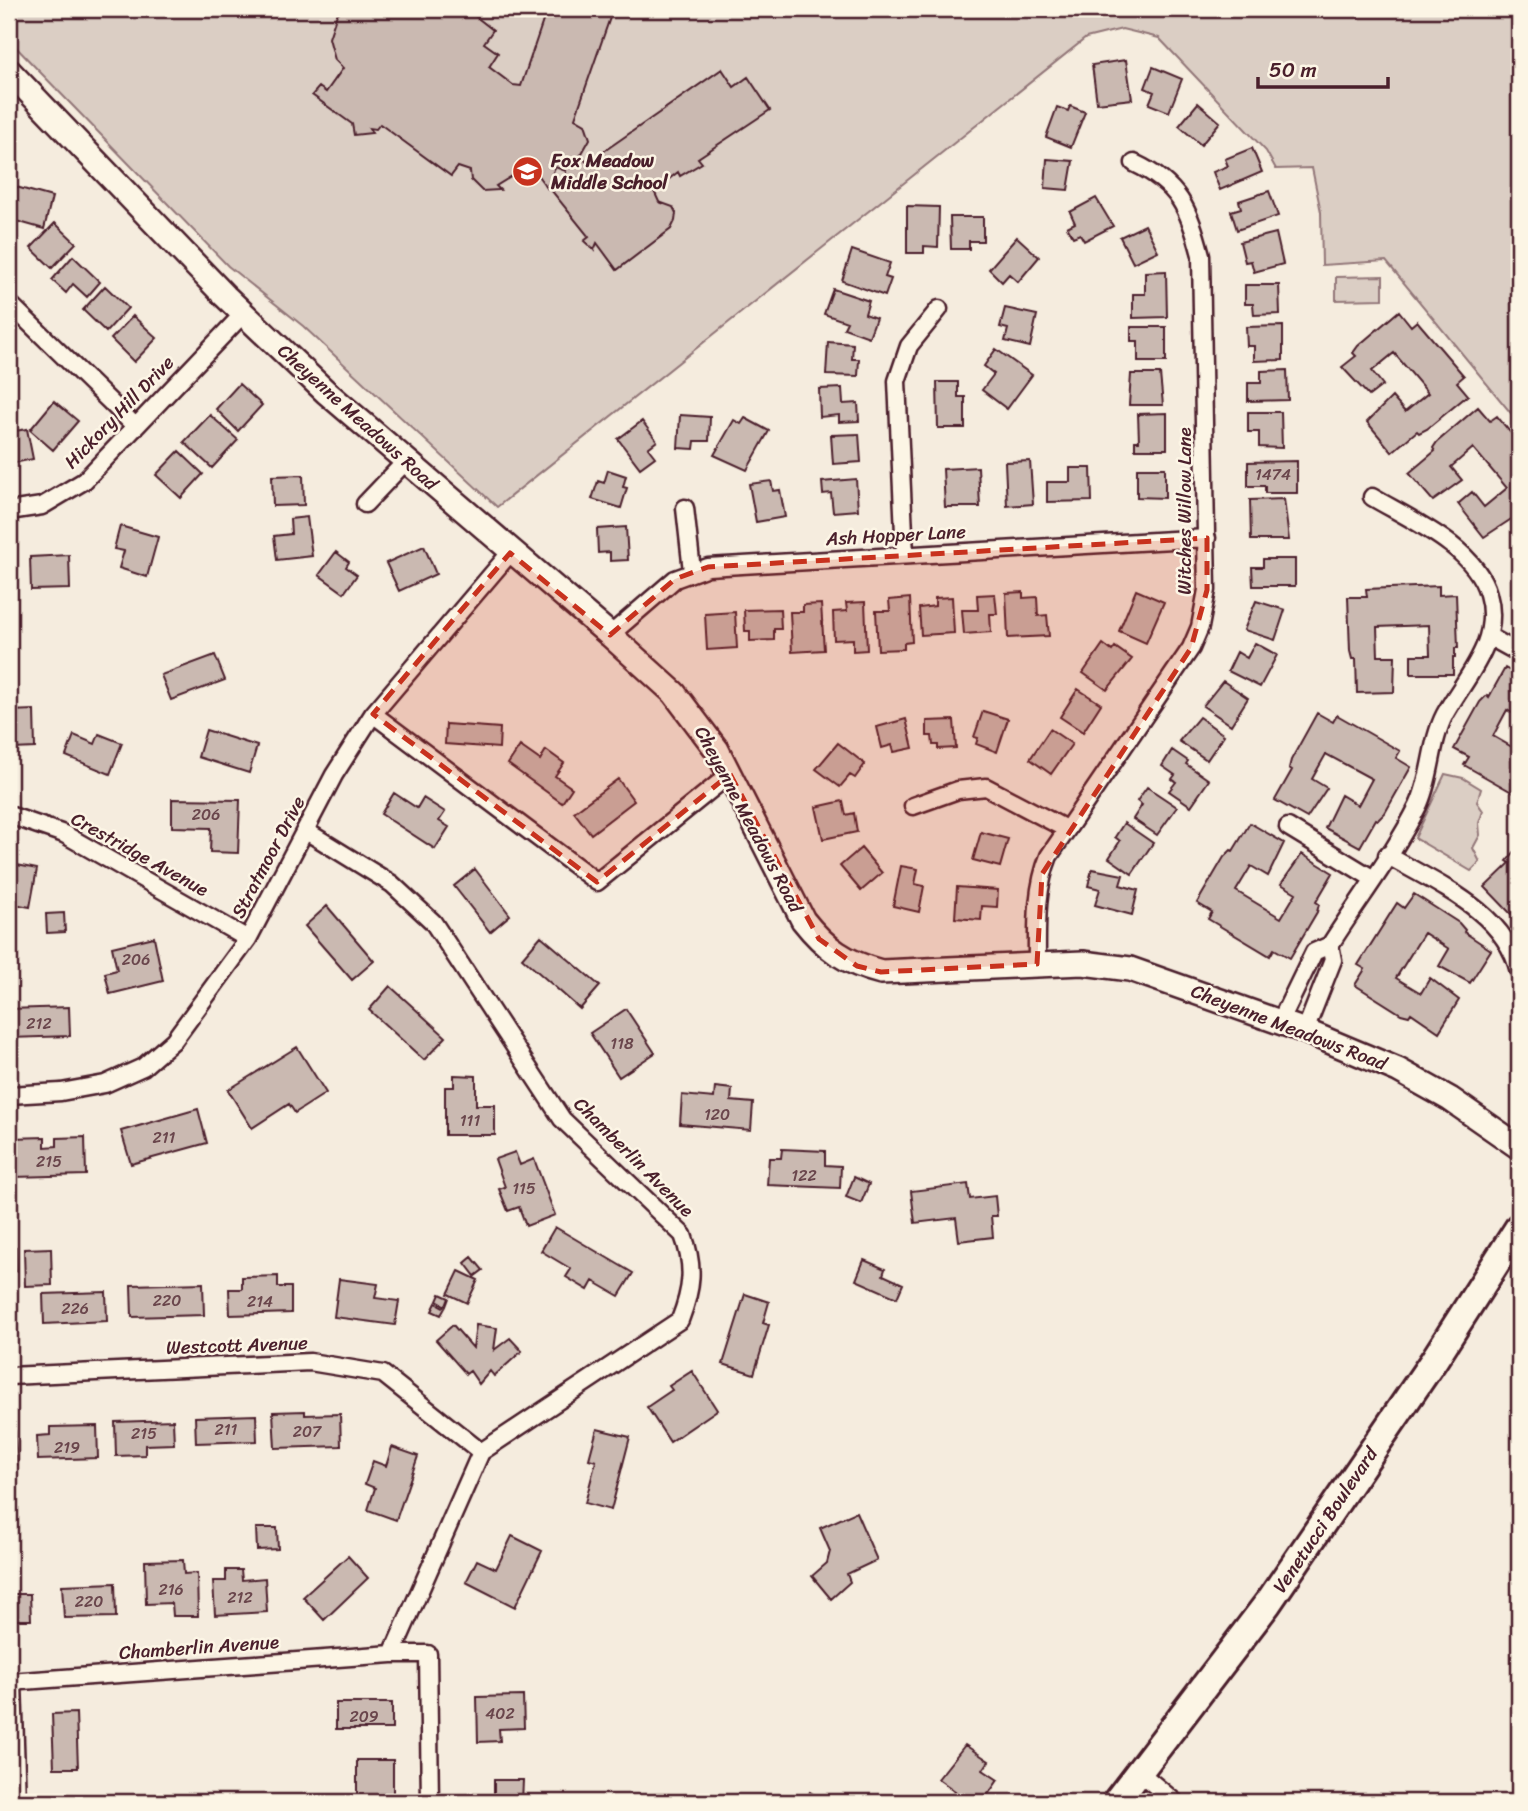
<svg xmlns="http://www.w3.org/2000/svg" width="1528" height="1811" viewBox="0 0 1528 1811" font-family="Sriracha,sans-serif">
<rect width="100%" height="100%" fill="#f5ecde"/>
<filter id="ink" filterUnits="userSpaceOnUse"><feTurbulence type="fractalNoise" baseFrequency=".0143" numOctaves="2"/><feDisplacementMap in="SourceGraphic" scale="14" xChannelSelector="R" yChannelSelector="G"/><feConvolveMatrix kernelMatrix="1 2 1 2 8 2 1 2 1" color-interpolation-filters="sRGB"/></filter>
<g filter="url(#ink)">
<!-- green -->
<path fill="#dbcec4" stroke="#927678" stroke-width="2" d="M9,9H1519V423L1386,261L1322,265L1321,212L1312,168L1276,169L1266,151L1159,38L1122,29L1086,38L497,507L303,326L228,266L9,40Z
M1383,276V299L1336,300V277Z
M1445,774L1463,778L1481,789L1477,802L1483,811L1479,823L1480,835L1473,848L1480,862L1471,871L1415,838Z"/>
<!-- building -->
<path fill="#cab9b1" stroke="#4a1f2b" stroke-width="2" d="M343,9H466L493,30L484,43L498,53L489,67L513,85L521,86L547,9H613L575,118L585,124L590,139L581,155L587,163L722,69L734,87L748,77L770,110L698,158L702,163L680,176L678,172L654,191L659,202L673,207L676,213L675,221L671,229L617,270L597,243L594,250L584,241L589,237L551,190L566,178V171L555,167L547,188L530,165L496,186L500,190L482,191L471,180L470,171L458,167L451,176L380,124L376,129L369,128L372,133L354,135L352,124L312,95L319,87L326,92L343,68L335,60L329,38L337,14Z
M1126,60L1132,99L1097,103L1092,65Z
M1153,67L1182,79L1169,112L1149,104L1154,92L1145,88Z
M1198,103L1220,122L1201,145L1179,126Z
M1070,106L1085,112L1071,147L1046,137L1057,107L1068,111Z
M1252,148L1262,172L1220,190L1213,172L1228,166L1225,159Z
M1047,159L1073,161L1068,190L1045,188Z
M9,185L52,197L44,229L9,219Z
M1269,191L1278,216L1237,230L1231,211L1241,208L1239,201Z
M1096,198L1113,226L1084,241L1080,234L1073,237L1067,227L1075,223L1070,212Z
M907,206L939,207L938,247L924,246V253H907Z
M950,217H983V241H969V249H951Z
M55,223L76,243L52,268L31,248Z
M1145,225L1158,251L1133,263L1120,237Z
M1276,233L1283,264L1254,272L1251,261L1245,262L1240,242Z
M1017,237L1039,257L1018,282L1009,274L1002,282L989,269Z
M852,250L890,263L885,277L891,279L885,296L842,281Z
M73,256L100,282L87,297L73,284L66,293L52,280Z
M1166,271L1167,317L1133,318V294H1145V272Z
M1245,285H1279L1280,314L1254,315L1253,304H1245Z
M105,286L128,308L106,332L83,310Z
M833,289L869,301L865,314L876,318L869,337L844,328L847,322L824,314Z
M1005,308L1037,315L1030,347L1005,341L1008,329L1000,327Z
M1399,311L1411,326L1417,321L1464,376L1457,382L1468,395L1427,429L1419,433L1417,431L1392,452L1367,422L1392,397L1405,412L1428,393L1394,353L1372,371L1383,385L1369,396L1342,367L1356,356L1353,353L1358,346Z
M133,316L157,338L134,362L111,339Z
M1283,326V360L1254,361V346H1247L1246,327Z
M1131,327H1166V362H1138V341H1131Z
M828,342L853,344L852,359H859L858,376L826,375Z
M996,349L1032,375L1007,409L982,390L994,374L984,366Z
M1287,370L1288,400L1248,401V383H1261V371Z
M1131,374H1160L1163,405H1129Z
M937,382H958V397H965V428H938Z
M239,384L262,405L238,431L216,409Z
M842,388L843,404L858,403L859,421L839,422V415L820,417L819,389Z
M54,401L78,421L53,450L30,430Z
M1478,407L1490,421L1497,416L1519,443V514L1484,537L1458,504L1472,492L1484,507L1507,488L1473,448L1451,467L1462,480L1433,501L1409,473L1435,451L1433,448L1437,442Z
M1248,412H1281L1282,448L1259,447V432H1248Z
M1167,413V449H1135V441H1139L1138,414Z
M210,415L238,440L212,468L184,442Z
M680,415L710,417L709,441H695L694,449L678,448Z
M745,418L769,431L747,470L714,455L734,420L741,424Z
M642,421L657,441L648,448L655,457L640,468L618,439Z
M27,429L33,459L9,464V432Z
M859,434L861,462L833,464L831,435Z
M179,451L203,474L181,498L156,475Z
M1030,461L1033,504L1007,506L1005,462Z
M1297,461V493H1265V486H1248V462Z
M978,467L980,507H945L943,469Z
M1070,468H1091L1092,501L1047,502V482H1070Z
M1137,468H1165V498L1137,497Z
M608,470L626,476L623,487L627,488L621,508L592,499L598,481L604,483Z
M303,475L304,505L273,506L272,476Z
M856,479L858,510L833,512L831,493L823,494L822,482Z
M771,481L773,491L780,490L785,517L756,522L749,484Z
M1284,499L1289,540H1251L1250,500Z
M307,517L312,556L277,560L274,536L291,534L290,519Z
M120,526L158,537L147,577L119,568L124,551L114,549Z
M626,527L628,560L610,561V552L598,553L597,529Z
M424,546L436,574L399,591L386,563Z
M336,552L349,562L346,567L357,575L344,593L319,575Z
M69,555L70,589L31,590L30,557Z
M1263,559H1295V586H1253L1252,567H1263Z
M1439,586V595L1456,594L1458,648H1455V657H1453V674H1411V655H1430L1429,625L1377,627L1378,656H1395L1394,692L1357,693L1356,659H1352L1350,651L1348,597H1367L1366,589Z
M1136,590L1164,602L1146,643L1119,631Z
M1023,592V598L1037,597L1038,616L1047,615L1049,636L1008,638L1006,593Z
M995,594L997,614H990L991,632L964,634L962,610H978L977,595Z
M952,597L954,633L921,635L919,608L935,606V598Z
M910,598L912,642L904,643V649L878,650L876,611H890L889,600Z
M1256,601L1285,610L1275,640L1244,630Z
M865,602L867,650L853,651V639L834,640L833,612L847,611L846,603Z
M821,604L824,650L792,652L790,612H803V605Z
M780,609L781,629H774V640L750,641V631H745L744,610Z
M735,612L737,648L707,650L705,614Z
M1255,643L1277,655L1260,687L1228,671L1237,652L1247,658Z
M1103,644L1112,651L1115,647L1132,659L1107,690L1083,673Z
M215,655L225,680L171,700L161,675Z
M1505,668L1519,676V717L1507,710L1493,736L1519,751V796L1464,765L1469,757L1454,749L1480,702L1487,695L1489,697Z
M1223,681L1248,698L1231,725L1203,706Z
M1078,689L1101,704L1083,732L1060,717Z
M34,710L35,748L13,749V738H9V711Z
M983,711L1008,719L997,752L976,744L978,738L974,737Z
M1317,713L1333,722L1337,715L1400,751L1396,758L1411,767L1385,813L1378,820L1376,819L1360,847L1325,828L1341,795L1358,805L1372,779L1326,754L1312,779L1327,788L1307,818L1275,800L1292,770L1289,768L1291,760Z
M1199,717L1224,735L1207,760L1179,741Z
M906,719L913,748L894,752L892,745L882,748L877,727Z
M954,720L956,748L938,749V745H933L932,736H927V721Z
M446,724L500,728L499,748L445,744Z
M1050,729L1072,744L1051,774L1030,759Z
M206,730L257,746L249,773L198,757Z
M99,734L122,743L110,774L66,756L74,735L95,744Z
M838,743L865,764L855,778L850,775L840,787L816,769Z
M520,746L540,760L546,750L564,763L555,776L572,788L562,803L508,764Z
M1172,750L1188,761L1186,764L1209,780L1191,806L1169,791L1176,782L1172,779L1175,775L1162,766Z
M618,779L634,801L591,834L574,812Z
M1147,787L1177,807L1157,835L1133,819L1142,805L1137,801Z
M394,793L417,808L423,798L445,812L439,821L449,827L435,849L381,814Z
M172,799L240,800L238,853L210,852L211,828L172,827Z
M843,801L846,815L854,813L857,832L823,839L816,807Z
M1124,823L1153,843L1132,874L1109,858L1120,841L1115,837Z
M1250,823L1284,843L1268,876L1251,866L1236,891L1281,918L1296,893L1281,884L1302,854L1333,873L1316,902L1319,904L1317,912L1290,958L1274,949L1270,956L1208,919L1212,912L1197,903L1224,857L1231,850L1233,851Z
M981,832L1008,839L1000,867L973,860Z
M1519,846V905L1511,914L1485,887L1510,863L1507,861Z
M861,848L882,873L861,891L840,866Z
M12,864L37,869L30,907L9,903V875Z
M901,866L918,869L915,884L924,886L919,912L893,906Z
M475,869L510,915L490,932L454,886Z
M1092,869L1123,875L1120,885L1138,890L1132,915L1095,905L1100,889L1088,886Z
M957,887L998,890L997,907L982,906L981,920L955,918Z
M1414,894L1459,923L1465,930L1464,932L1491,950L1470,983L1439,966L1449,949L1424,933L1396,978L1421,993L1430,978L1459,1000L1439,1032L1411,1013L1409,1016L1401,1014L1355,985L1365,969L1358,965L1397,903L1404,908Z
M327,906L374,961L352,980L305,926Z
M64,913L65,932L47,933L46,914Z
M541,936L600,986L580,1009L522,958Z
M154,937L163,981L110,994L105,973L117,970L112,947Z
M390,986L446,1037L424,1060L369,1010Z
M69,1007L70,1036L10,1038L9,1009Z
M626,1009L655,1053L619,1077L590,1033Z
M297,1047L326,1093L295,1113L289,1104L252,1128L228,1090Z
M454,1075L476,1076V1105H495V1135H445V1087H454Z
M715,1087L732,1089L731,1101L753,1103L751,1130L680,1124L682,1095L714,1098Z
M198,1109L207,1143L131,1164L121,1131Z
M45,1137V1147L57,1146V1138L85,1137L86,1175L14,1177L12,1138Z
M782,1149L825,1151V1165L841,1166L840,1188L767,1185L769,1158H781Z
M515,1152L520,1165L534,1159L555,1215L526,1226L519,1207L508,1211L499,1189L505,1187L495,1159Z
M854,1177L869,1184L861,1203L846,1197Z
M968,1184L970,1199L995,1196L997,1216H991L993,1237L959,1241L956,1218L915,1223L911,1191Z
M555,1227L633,1273L619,1296L593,1281L588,1290L566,1277L571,1269L541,1251Z
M16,1247L17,1271L9,1272V1248Z
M51,1248L52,1285L25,1286L24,1249Z
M472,1257L483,1270L475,1276L465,1263Z
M864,1260L885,1269L883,1275L903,1284L897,1298L856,1280Z
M459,1271L478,1280L467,1303L448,1294Z
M278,1276V1287H291V1313L230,1315L229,1289H242V1277Z
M339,1279L378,1284L375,1298L399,1301L395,1325L334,1317Z
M203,1283L204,1315L132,1317L131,1285Z
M106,1292L107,1321L44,1324L43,1294Z
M440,1294L449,1298L446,1306L437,1301Z
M745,1294L769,1302L763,1323L769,1325L754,1374L723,1364Z
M436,1303L445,1308L441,1315L432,1311Z
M453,1325L473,1348L476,1325L497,1328L494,1350L510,1338L522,1351L494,1376L490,1371L479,1384L470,1371L466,1374L436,1340Z
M692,1371L717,1410L670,1442L647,1407L672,1390L669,1386Z
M305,1411V1415L340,1414L341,1446L275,1448L273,1412Z
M256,1415L257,1441L196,1443L195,1417Z
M173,1420L174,1444L145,1445V1455L116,1456L115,1422Z
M97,1426L98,1458L38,1460L37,1436L50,1435V1427Z
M597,1429L630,1437L611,1510L585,1503L596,1461L589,1459Z
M9,1431H15L17,1465H9Z
M392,1447L418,1456L396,1520L368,1510L375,1488L365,1484L373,1461L386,1466Z
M856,1512L877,1560L847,1574L850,1582L831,1599L812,1576L827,1563L830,1551L820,1528Z
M256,1528H277L278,1549L257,1550Z
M512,1536L542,1551L515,1607L466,1582L477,1560L496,1569Z
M348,1556L368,1578L324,1620L303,1597Z
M183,1560L184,1574L197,1573L198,1616H173L172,1603L146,1604L145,1561Z
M226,1570H241L242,1580L265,1578L267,1612L215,1615L213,1581H226Z
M115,1583L116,1617L64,1618L62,1585Z
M9,1594H30L31,1620H9Z
M523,1696L524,1728L499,1729L500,1741L478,1742L477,1697Z
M336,1703H392V1729H336Z
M76,1713L78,1768H54L52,1714Z
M965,1745L989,1761L983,1770L998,1780L985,1799L989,1802H947L955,1791L938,1779Z
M357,1760H393V1802H357Z
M494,1780H523L522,1802H494Z
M810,1792L826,1802H804Z
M101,1794V1802H58V1796Z"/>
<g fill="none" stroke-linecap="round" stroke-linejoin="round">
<defs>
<path id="minor" d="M9,303L135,426
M365,504L406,461
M685,508L692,571
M9,511L42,506L84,481L243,314
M905,555L897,381L909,346L939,309
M610,635L675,579L708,567L1207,538
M1490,637L1519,653
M373,714L597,882L730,774
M913,806L958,790L986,787L1066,829
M9,815L64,834L248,939
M1288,827L1372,878
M306,831L392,884L433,922L562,1119L683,1235C695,1267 692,1289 680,1320L481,1452L392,1654
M1387,855C1436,884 1505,911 1519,972
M1037,964C1037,928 1035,890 1049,856L1191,648L1200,627L1207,590L1201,255C1189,209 1179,184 1134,163
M1280,1022L1314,952L1330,945C1359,899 1394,854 1418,806C1432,777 1430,743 1445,714C1466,676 1502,641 1488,594C1475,547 1411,520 1372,497
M1305,1031L1333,960L1330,945
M9,1095L61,1092L105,1084L143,1067L174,1040L248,939L334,775L373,714L510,553
M9,1376L310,1362L383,1374L481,1452
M9,1682L392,1654H428L430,1802
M13,1682L17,1802
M1139,1772L1175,1802"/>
<path id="secondary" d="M9,71L225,296L326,392L610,635L674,693L717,750L803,920C825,948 846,963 881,972L1083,963L1130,969L1305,1031L1398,1070L1450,1099L1519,1147"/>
<path id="primary" d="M1116,1802L1268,1603L1434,1360L1519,1227"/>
</defs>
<!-- minor casing -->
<use href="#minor" stroke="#4a1f2b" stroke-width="21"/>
<!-- secondary casing -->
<use href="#secondary" stroke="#4a1f2b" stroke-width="28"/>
<!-- primary casing -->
<use href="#primary" stroke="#4a1f2b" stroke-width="32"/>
<!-- minor -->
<use href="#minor" stroke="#fcf5e5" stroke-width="16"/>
<!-- secondary -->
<use href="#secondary" stroke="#fcf5e5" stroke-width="23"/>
<!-- primary -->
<use href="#primary" stroke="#fcf5e5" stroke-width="26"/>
</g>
</g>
<!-- marked area -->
<path fill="#c8321e" fill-opacity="0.2" stroke="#c8321e" stroke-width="5" stroke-dasharray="14 9" stroke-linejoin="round" d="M1207,538V590L1191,648L1042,874L1037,964L881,972L857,966L819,939L730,774L597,882L373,714L510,553L610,635L675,579L708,567Z"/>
<!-- icons -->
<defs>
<symbol id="school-disc" viewBox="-11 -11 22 22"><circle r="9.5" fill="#c8321e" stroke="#fcf5e5"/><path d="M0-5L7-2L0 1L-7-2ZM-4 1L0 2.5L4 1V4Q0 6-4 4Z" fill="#fff"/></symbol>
</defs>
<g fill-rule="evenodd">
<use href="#school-disc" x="510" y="154" width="35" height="35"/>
</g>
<g text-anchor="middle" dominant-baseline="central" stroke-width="5" stroke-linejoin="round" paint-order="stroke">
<!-- number labels -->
<g font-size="16" fill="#6a464c">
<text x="1273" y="474">1474</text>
<text x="206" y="814">206</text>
<text x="136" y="959">206</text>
<text x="39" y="1023">212</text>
<text x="622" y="1043">118</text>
<text x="717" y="1114">120</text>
<text x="470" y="1120">111</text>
<text x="164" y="1137">211</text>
<text x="49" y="1161">215</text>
<text x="804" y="1175">122</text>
<text x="524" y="1188">115</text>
<text x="167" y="1300">220</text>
<text x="260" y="1301">214</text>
<text x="75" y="1308">226</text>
<text x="226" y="1429">211</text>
<text x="307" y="1431">207</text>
<text x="144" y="1433">215</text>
<text x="67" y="1447">219</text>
<text x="171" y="1589">216</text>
<text x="240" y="1597">212</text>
<text x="89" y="1601">220</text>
<text x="500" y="1713">402</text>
<text x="364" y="1716">209</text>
</g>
<!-- poi labels -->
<g font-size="19" font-weight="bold" fill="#4a1f2b" stroke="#fcf5e5" text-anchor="start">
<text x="551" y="160">Fox Meadow<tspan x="551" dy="22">Middle School</tspan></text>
</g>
<!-- street labels -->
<g font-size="19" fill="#4a1f2b" stroke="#fcf5e5">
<text transform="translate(119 412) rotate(-46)">Hickory Hill Drive</text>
<text transform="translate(358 417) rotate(42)">Cheyenne Meadows Road</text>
<text transform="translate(1184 511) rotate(-90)">Witches Willow Lane</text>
<text transform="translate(896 535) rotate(-3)">Ash Hopper Lane</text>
<text transform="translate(749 819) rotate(62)">Cheyenne Meadows Road</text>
<text transform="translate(140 854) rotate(29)">Crestridge Avenue</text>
<text transform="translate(268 857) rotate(-62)">Stratmoor Drive</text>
<text transform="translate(1289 1027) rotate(21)">Cheyenne Meadows Road</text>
<text transform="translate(634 1157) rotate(45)">Chamberlin Avenue</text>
<text transform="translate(237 1345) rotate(-2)">Westcott Avenue</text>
<text transform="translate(1325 1520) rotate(-56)">Venetucci Boulevard</text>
<text transform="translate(199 1647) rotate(-4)">Chamberlin Avenue</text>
</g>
</g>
<!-- margin -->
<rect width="1528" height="1811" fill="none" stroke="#fcf5e5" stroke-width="35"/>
<rect x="18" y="18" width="1493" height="1776" fill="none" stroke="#4a1f2b" stroke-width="2.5" filter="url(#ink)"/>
<!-- scale -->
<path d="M1258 77v10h130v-10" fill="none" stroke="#4a1f2b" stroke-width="3.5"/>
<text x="1269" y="77" font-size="21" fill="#4a1f2b" stroke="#fcf5e5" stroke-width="5" paint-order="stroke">50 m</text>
</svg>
